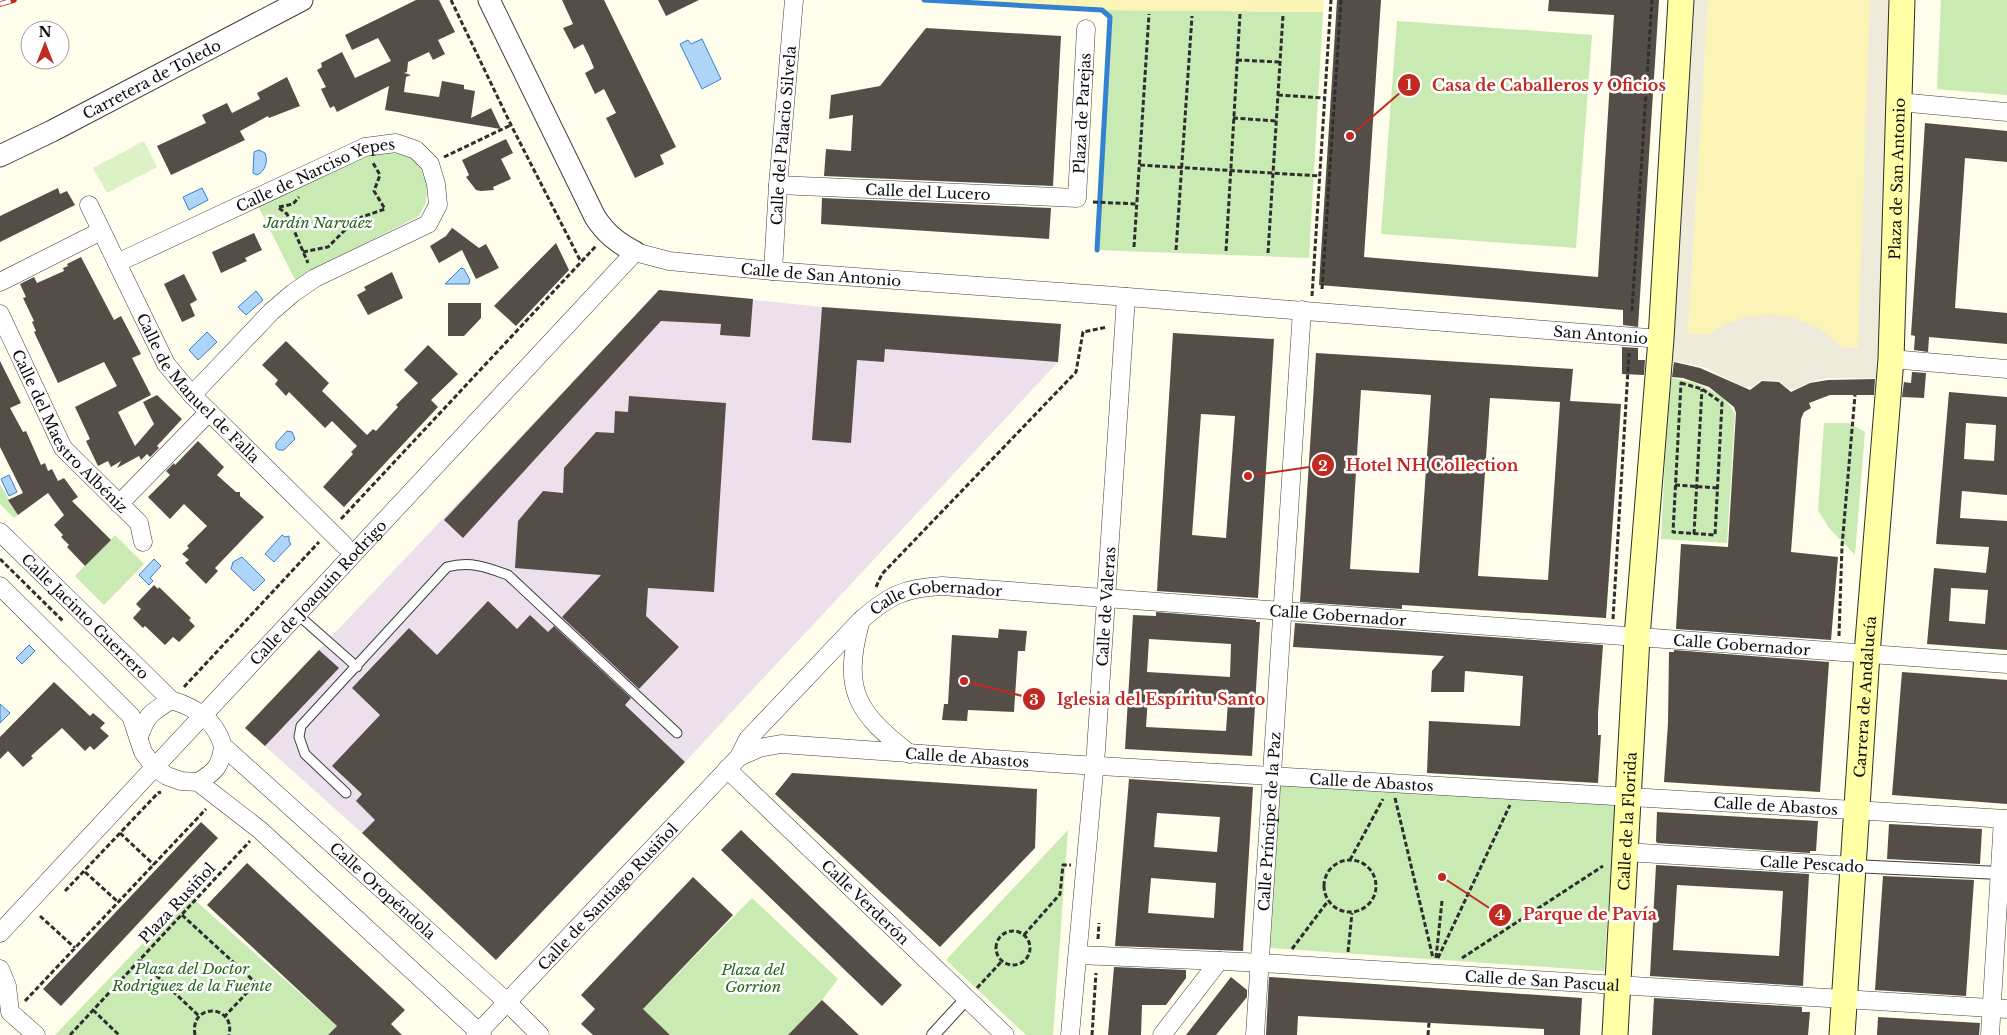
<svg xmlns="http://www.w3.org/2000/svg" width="2007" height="1035" viewBox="0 0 2007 1035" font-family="'Libre Baskerville',serif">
<rect width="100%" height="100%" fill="#fffdeb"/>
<!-- industrial -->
<path fill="#ebe0eb" d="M659,290L822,307L1061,324L1058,362L685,762L496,960L362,833L245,728Z"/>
<!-- green -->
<path fill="#caeab4" d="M1941,0H2007V95L1937,89Z
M1102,10L1323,12L1309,258L1097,250L1110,27V17Z
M1397,21L1592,35L1576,248L1381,234Z
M394,152L412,158L421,169L427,185L426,202L419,216L295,280L258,206L368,154Z
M1669,378C1692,379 1725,392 1735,414L1727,543L1661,539Z
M1824,423H1849L1865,432L1855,555L1829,528L1818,510Z
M0,484L18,515L14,518L0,504Z
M115,535L144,564L104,605L75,576Z
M1280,782L1615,805L1604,971L1269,948Z
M1068,830L1053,1035H1026L946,960Z
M189,895L337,1026L328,1035H55Z
M752,898L838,979L822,1000L788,1035H670L643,1009Z"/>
<!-- sand -->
<path fill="#fcf4b6" d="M924,0H1324L1323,12L1102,10Z
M1708,0H1870L1859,348L1842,347L1818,328L1723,325L1707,335L1688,334Z"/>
<!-- pitch -->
<path fill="#ddf1c6" d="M144,141L157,167L107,193L93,168Z"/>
<!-- plaza -->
<path fill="#eeebdb" d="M1685,0H1708L1688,333L1707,335L1723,325L1745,317L1771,314L1795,318L1819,328L1842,347L1858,348L1870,0H1893L1881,378H1828L1810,382L1795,389H1789L1780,381L1761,380L1752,387H1744L1706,368L1681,362L1663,360Z"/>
<!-- water -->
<path fill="#aed4f8" stroke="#3381d1" d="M702,39L721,79L702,89L680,44L688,40L691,44Z
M259,150L265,153C268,161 266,171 257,175L253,173C253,171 254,154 254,152Z
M202,188L208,200L189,210L183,197Z
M461,268L464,269L470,280L469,284H445Z
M256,291L263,300L246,315L238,307Z
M207,332L217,342L198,360L189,350Z
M287,431L292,432L295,439L284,450H279L276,448V443Z
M9,475L17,492L9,496L1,479Z
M282,535L285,537L289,536V541L291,544L274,562L265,554Z
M242,557L265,580L254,591L231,569L233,562Z
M154,559L161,566L150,578L153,581L149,585L139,575Z
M29,645L35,651L22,664L16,658Z
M0,704L10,713L0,723Z"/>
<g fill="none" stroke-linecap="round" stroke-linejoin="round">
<!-- stream -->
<path stroke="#3381d1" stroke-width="5" d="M924,0L1102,10L1110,17L1097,250"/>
</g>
<!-- building -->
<path fill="#554e48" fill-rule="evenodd" d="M416,0H439L455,32L438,40L445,54L433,60L429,52L408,62L407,72L404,73L411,75L406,77L404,92L439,97L442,81L464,85V89L475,91L471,118L491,108L501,129L385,110L389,86L337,112L334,106L330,108L321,89L326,87L317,70L322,67L321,63L342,52L355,78L391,61L378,38L352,50L345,35Z
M562,0H604L676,147L660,155L664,164L635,178L606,118L616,113L604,89L595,94L585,73L594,68L589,56L583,44L574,49L563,28L573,24Z
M658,0H699L666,16Z
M1337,0H1381L1364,257L1598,277L1614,15L1548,11L1549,0H1659L1638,327L1623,325V310L1319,285Z
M926,28L1061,36L1053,186L824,176L826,149L851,151L853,115L829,119L831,95L880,86Z
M287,77L300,106L269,118L268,116L240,131L245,140L171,175L157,146L206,123L202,115L227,103L232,113L260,99L257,93Z
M1925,123L2007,131V162L1965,158L1955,308L2007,313V344L1929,337L1928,352L1914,350L1915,336L1911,335Z
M506,139L513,153L501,159L511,179L493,187L494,190L481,191L476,190L466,177L469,175L462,160Z
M58,188L60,194L67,191L75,205L0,242V216Z
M822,198L1051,208L1049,239L821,224Z
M451,227L479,248L486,244L499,268L476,279L462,250L439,263L430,246L446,236L452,228Z
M254,233L262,250L245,258L247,261L221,273L212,252Z
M556,243L569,270L516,326L494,306Z
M81,257L114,320L121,316L141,354L132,358L151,395L118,412L135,446L154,424L143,402L157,395L182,419L157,446L159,448L150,457L147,454L141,460L139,456L117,468L121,461L111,467L108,461L98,466L86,441L90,439L75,407L117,386L104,362L58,383L34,332L36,331L32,322L34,321L23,298L26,297L20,284L34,277L37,283L64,271L63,268L68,266L67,264Z
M392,272L403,298L368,315L357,295L366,290L364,287Z
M184,274L197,300L190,304L195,316L182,322L164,284Z
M659,290L753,299L750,337L720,335L721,324L661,321L463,538L444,520Z
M448,303H481V318L464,336H448Z
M822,307L1061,324L1058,362L885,349L884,362L857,360L851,443L812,440Z
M1173,333L1274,339L1258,598L1157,591ZM1201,414L1235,416L1226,538L1192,535Z
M286,341L329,383L322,391L367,435L373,429L376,431L398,407L396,405L418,383L404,370L428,345L458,374L431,400L438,407L344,507L323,487L353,454L351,452L357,446L332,421L325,428L289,392L286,396L275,384L278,380L262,365Z
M1622,347L1638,348V360H1645L1644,375L1622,374Z
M1316,353L1573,369L1570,401L1621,404L1606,618L1402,605V609L1300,602ZM1361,390L1431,395L1419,573L1350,569ZM1490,398L1560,402L1548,580L1478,576Z
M0,361L21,403L10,408L23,432L26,431L41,465L45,463L48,471L52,469L58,481L64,478L78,497L72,501L111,540L85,566L67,547L69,545L61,537L63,535L54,525L64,515L48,493L18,515L8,500L23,493L0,447Z
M1674,362L1700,368L1750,390L1762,381L1779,382L1791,392L1810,383L1828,380L1875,379L1874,395H1830L1809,403L1811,408L1804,412L1801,419L1791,552L1838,557L1831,640L1676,629L1681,544L1728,547L1736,413L1734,407L1709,387L1683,378L1672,377Z
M1912,372L1926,373L1924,398L1902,397L1904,382L1911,383Z
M1949,392L2007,397V495L1962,491L1960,518L2007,521V650L1927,644L1934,568L1986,573L1989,547L1936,544ZM1966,423L1996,425L1994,461L1964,459ZM1951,588L1988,590L1985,624L1949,621Z
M629,396L726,403L714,592L648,588L646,616L679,647L639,689L562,617L601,575L515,568L518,521L543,491L563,493L564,468L596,432L614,433L615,411L628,412Z
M198,441L224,467L217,475L236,492H240V496L264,517L215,568L218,571L206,584L185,563L189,560L182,554L189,548L187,546L207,526L184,504L170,519L148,497L170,475L166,471L174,463L175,465Z
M154,585L158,589L159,587L191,618L189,620L195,626L179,642L173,637L165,645L145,626L143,628L133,618L141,609L136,604Z
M488,601L517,629L530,615L548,632L554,626L631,698L625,705L685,762L496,960L362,833L375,820L356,801L362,794L332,766L380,715L352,688L409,628L437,655Z
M1156,612L1256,620V622H1260L1252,756L1125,749L1133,615L1156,616ZM1149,639L1231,644L1230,677L1147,672ZM1148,697L1228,702L1226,731L1146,727Z
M1295,623L1603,645L1598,713V735H1601L1598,783L1427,773L1429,721L1520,726L1523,676L1465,671L1464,692H1431L1432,671L1444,656L1293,647Z
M999,629L1027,631L1025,651H1018L1014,712L968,710L967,721L942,720L944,704H948L952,635L998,638Z
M319,650L339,668L265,746L245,728Z
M1674,650L1829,662L1820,792L1664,782L1668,723L1669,652H1674Z
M1902,672L2007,680V804L1892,795Z
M54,682L90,716L93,713L105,723L100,728L109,736L94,750L90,746L85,751L62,728L31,756L33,758L23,767L8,751L0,759V737Z
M792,773L1037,789L1035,848L940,947L775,794Z
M1129,779L1253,787L1243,951L1115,946ZM1157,813L1220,817L1217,852L1154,847ZM1151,878L1216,883L1214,918L1148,913Z
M1657,812L1818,821L1816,851H1810V853L1657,843L1656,841Z
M201,822L218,838L61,1006L43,989Z
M1889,824L1982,829L1980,864L1887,859Z
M741,830L902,985L882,1006L721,850Z
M247,863L405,1010L391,1024L402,1035H328L337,1026L207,905Z
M1656,865L1809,874L1803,986L1650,976ZM1677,885L1783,891L1779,956L1673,950Z
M1883,876L1974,880L1966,996L1875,990Z
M693,877L733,915L643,1009L670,1035H593L581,1024L595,1009L581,995Z
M1114,967L1186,970V978L1166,1005H1142L1141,1035H1108Z
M1231,977L1247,990V997L1216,1035H1186Z
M1269,977L1582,998L1580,1035H1544V1029L1298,1016L1297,1035H1266Z
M1654,998L1802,1007V1012H1810L1808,1035H1652Z
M822,1000L859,1035H788Z
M1878,1017L1980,1023L1979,1035H1877Z"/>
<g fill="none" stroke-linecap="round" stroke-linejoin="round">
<defs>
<path id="service" d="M297,614L357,667
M346,793L305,754L299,737L301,726L447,567C471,561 486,567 508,575L677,733"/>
<path id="pedestrian" d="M1853,866L1999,873
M933,1035L966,999"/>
<g id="minor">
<path d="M1899,102L2007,112"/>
<path id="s1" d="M778,185L1077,198L1086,29"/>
<path id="s2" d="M89,205L166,364L192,395L344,545"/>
<path id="s3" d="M117,263L365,147L396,143L416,150L430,164L436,184L438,205L428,224L315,278L293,293L271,312L192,395"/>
<path id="s4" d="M773,271L778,185L794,0"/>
<path d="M0,282L101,231"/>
<path id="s5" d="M0,314L63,448L139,523L143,542"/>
<path d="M1891,359L2007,369"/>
<path d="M119,504L209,412"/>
<path id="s6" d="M0,532L171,700C197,708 215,720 223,746L507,1002L540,1035"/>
<path d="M0,586L131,716L143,752L154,767L167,776L181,781L198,782L260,830L482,1035"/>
<path d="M860,623C842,691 857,713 910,754"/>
<path d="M139,737C146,715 152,712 171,700"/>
<path id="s7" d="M739,757L759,748L781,744L1065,764L2007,819"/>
<path id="s8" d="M727,769L1005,1035"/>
<path d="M198,782C215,772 221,766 223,746"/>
<path d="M1625,852L1853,866"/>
<path id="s9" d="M0,933L635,252L669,261L773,271L1102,295L1661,339"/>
<path id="s10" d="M1078,955L1244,962L2007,1009"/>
<path d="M0,969L7,986L10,1012L36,1035"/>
<path id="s11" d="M476,1035L739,757L748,739L861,620C890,595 904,588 942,586L2007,664"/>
<path id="s12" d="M1070,1035L1096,750L1126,297"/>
<path d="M1162,1035L1219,961"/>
<path id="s13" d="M1255,1035L1302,310"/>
<path d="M1990,1035L2003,819"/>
</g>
<g id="tertiary">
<path d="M489,0L595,217C606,234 618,243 635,252"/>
<path id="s14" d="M0,156L52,131L302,0"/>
</g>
<g id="secondary">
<path id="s15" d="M1615,1035L1637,637L1661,339L1681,0"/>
<path id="s16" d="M1842,1035L1867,654L1891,359L1902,0"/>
</g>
</defs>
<!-- service casing -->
<use href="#service" stroke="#3f3f3f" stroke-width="11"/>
<!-- pedestrian casing -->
<use href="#pedestrian" stroke="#3f3f3f" stroke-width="14"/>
<!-- minor casing -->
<use href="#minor" stroke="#3f3f3f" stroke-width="19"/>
<!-- tertiary casing -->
<use href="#tertiary" stroke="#3f3f3f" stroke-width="23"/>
<!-- secondary casing -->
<use href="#secondary" stroke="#2e2e2e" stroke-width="27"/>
<!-- path -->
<path stroke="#2e2e2e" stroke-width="3" stroke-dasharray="5 2.5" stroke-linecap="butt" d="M451,0L511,125L581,262
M1237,60L1280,62
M1278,95L1325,98
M1233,118L1276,121
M444,157L511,125
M1140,165L1320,176
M1093,202L1137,204
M279,207L293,204L299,197
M279,208L287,214L308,263
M1134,247L1149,14
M1176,250L1192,16
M1226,251L1240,14
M303,252L328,247L356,219L385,209L374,191L380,175L373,163
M1268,253L1283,15
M1322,289L1341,0
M1312,296L1331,0
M1632,311L1652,0
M1681,383L1702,389L1722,403L1715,535L1673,532Z
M1675,485L1718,488
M341,519L596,246
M1694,534L1702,389
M0,559L64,622
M876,587L882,574L1076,372L1083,332L1107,327
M1613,619L1629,353
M1839,636L1842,546L1855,395
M184,687L319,542
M1395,798L1433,958
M120,833L154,865
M1324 886a26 26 0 1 1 52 0a26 26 0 1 1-52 0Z
M1350,860L1383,799
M85,872L118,902
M65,891L158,793L161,792
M182,915L256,983L225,1016
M40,916L75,948
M996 948a17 17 0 1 1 34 0a17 17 0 1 1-34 0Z
M1024,935L1060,894L1063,865H1071
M1098,939L1099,923
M1292,949L1328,901
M1348,952L1352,913
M1436,958L1442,901
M1438,958L1510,805
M1462,958L1603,866
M140,960L199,1016
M977,988L1002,961
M25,1001L206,809
M93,1010L119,1035
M70,1035L250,841
M195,1035C189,1002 236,1004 229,1035
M1092,1035L1096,973
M1428,1035L1429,1023"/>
<!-- service -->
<use href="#service" stroke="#fff" stroke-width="9"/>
<!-- pedestrian -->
<use href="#pedestrian" stroke="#fff" stroke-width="12"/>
<!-- minor -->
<use href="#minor" stroke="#fff" stroke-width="18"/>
<!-- tertiary -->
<use href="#tertiary" stroke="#fff" stroke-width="21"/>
<!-- secondary -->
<use href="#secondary" stroke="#ffffa6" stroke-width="25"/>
<defs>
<path id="rail" d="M0,4L14,0"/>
</defs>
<!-- rail casing -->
<use href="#rail" stroke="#c02a20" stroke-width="5.5"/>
<!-- rail -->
<use href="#rail" stroke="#fff" stroke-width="4" stroke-dasharray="11" stroke-linecap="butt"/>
</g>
<g text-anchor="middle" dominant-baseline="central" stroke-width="5" stroke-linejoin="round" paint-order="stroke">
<!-- street labels -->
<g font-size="15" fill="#0c0c0c" stroke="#fff">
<text stroke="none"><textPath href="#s14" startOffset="170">Carretera de Toledo</textPath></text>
<text stroke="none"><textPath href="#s1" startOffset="384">Plaza de Parejas</textPath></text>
<text stroke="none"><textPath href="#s4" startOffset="136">Calle del Palacio Silvela</textPath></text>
<text stroke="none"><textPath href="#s3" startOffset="218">Calle de Narciso Yepes</textPath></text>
<text stroke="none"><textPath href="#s16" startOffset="858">Plaza de San Antonio</textPath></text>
<text stroke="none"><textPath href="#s1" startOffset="150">Calle del Lucero</textPath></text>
<text stroke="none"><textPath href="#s9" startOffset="1119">Calle de San Antonio</textPath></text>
<text stroke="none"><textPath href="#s9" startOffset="1901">San Antonio</textPath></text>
<text stroke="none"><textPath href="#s2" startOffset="215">Calle de Manuel de Falla</textPath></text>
<text stroke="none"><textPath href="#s5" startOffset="138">Calle del Maestro Albéniz</textPath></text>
<text stroke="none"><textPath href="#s9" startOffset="466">Calle de Joaquín Rodrigo</textPath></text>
<text stroke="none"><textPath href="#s11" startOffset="649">Calle Gobernador</textPath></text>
<text stroke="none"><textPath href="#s12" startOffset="430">Calle de Valeras</textPath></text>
<text stroke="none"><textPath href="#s6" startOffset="120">Calle Jacinto Guerrero</textPath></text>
<text stroke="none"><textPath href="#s11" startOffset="1054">Calle Gobernador</textPath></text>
<text stroke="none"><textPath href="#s11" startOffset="1459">Calle Gobernador</textPath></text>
<text stroke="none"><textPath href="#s16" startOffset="339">Carrera de Andalucía</textPath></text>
<text stroke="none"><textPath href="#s7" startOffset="231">Calle de Abastos</textPath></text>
<text stroke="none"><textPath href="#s7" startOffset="636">Calle de Abastos</textPath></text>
<text stroke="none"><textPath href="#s7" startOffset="1041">Calle de Abastos</textPath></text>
<text stroke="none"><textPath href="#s15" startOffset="214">Calle de la Florida</textPath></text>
<text stroke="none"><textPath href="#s13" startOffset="214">Calle Príncipe de la Paz</textPath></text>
<text transform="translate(1812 864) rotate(3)">Calle Pescado</text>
<text stroke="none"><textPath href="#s6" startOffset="528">Calle Oropéndola</textPath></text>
<text stroke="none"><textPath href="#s11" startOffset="191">Calle de Santiago Rusiñol</textPath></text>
<text stroke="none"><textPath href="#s8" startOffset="192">Calle Verderón</textPath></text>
<text transform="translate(177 903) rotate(-47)">Plaza Rusiñol</text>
<text stroke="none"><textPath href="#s10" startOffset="465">Calle de San Pascual</textPath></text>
</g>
<!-- park labels -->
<g font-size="15" font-style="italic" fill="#22651b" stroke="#fff">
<text x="318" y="222">Jardín Narváez</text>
<text x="192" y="968">Plaza del Doctor<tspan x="192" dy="17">Rodriguez de la Fuente</tspan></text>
<text x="753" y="969">Plaza del<tspan x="753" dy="17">Gorrion</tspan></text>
</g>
</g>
<!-- callouts -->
<path fill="none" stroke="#c02a20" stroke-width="2" d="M1350 136L1409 85M1248 476L1323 465M964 681L1034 699M1442 877L1500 915"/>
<g fill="#c02a20" stroke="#fff" stroke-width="2">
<circle cx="1350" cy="136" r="5"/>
<circle cx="1248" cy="476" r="5"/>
<circle cx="964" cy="681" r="5"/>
<circle cx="1442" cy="877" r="5"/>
<circle cx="1409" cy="85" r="12"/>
<circle cx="1323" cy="465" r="12"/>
<circle cx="1034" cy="699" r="12"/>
<circle cx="1500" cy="915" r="12"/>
</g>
<g font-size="15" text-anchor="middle" font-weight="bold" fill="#fff">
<text x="1409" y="90">1</text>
<text x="1323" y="471">2</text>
<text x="1034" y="705">3</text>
<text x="1500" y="920">4</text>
</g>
<g font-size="16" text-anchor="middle" font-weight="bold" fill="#c02a20" stroke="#fff" stroke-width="5" stroke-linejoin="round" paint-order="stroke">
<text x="1549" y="91">Casa de Caballeros y Oficios</text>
<text x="1432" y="471">Hotel NH Collection</text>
<text x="1161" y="705">Iglesia del Espíritu Santo</text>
<text x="1590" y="920">Parque de Pavía</text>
</g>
<!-- north arrow -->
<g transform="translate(45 45)"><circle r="24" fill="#ffffff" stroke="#9e9e9e"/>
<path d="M0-4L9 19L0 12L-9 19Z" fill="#c02a20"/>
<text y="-8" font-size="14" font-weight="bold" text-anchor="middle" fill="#0c0c0c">N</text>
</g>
</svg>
